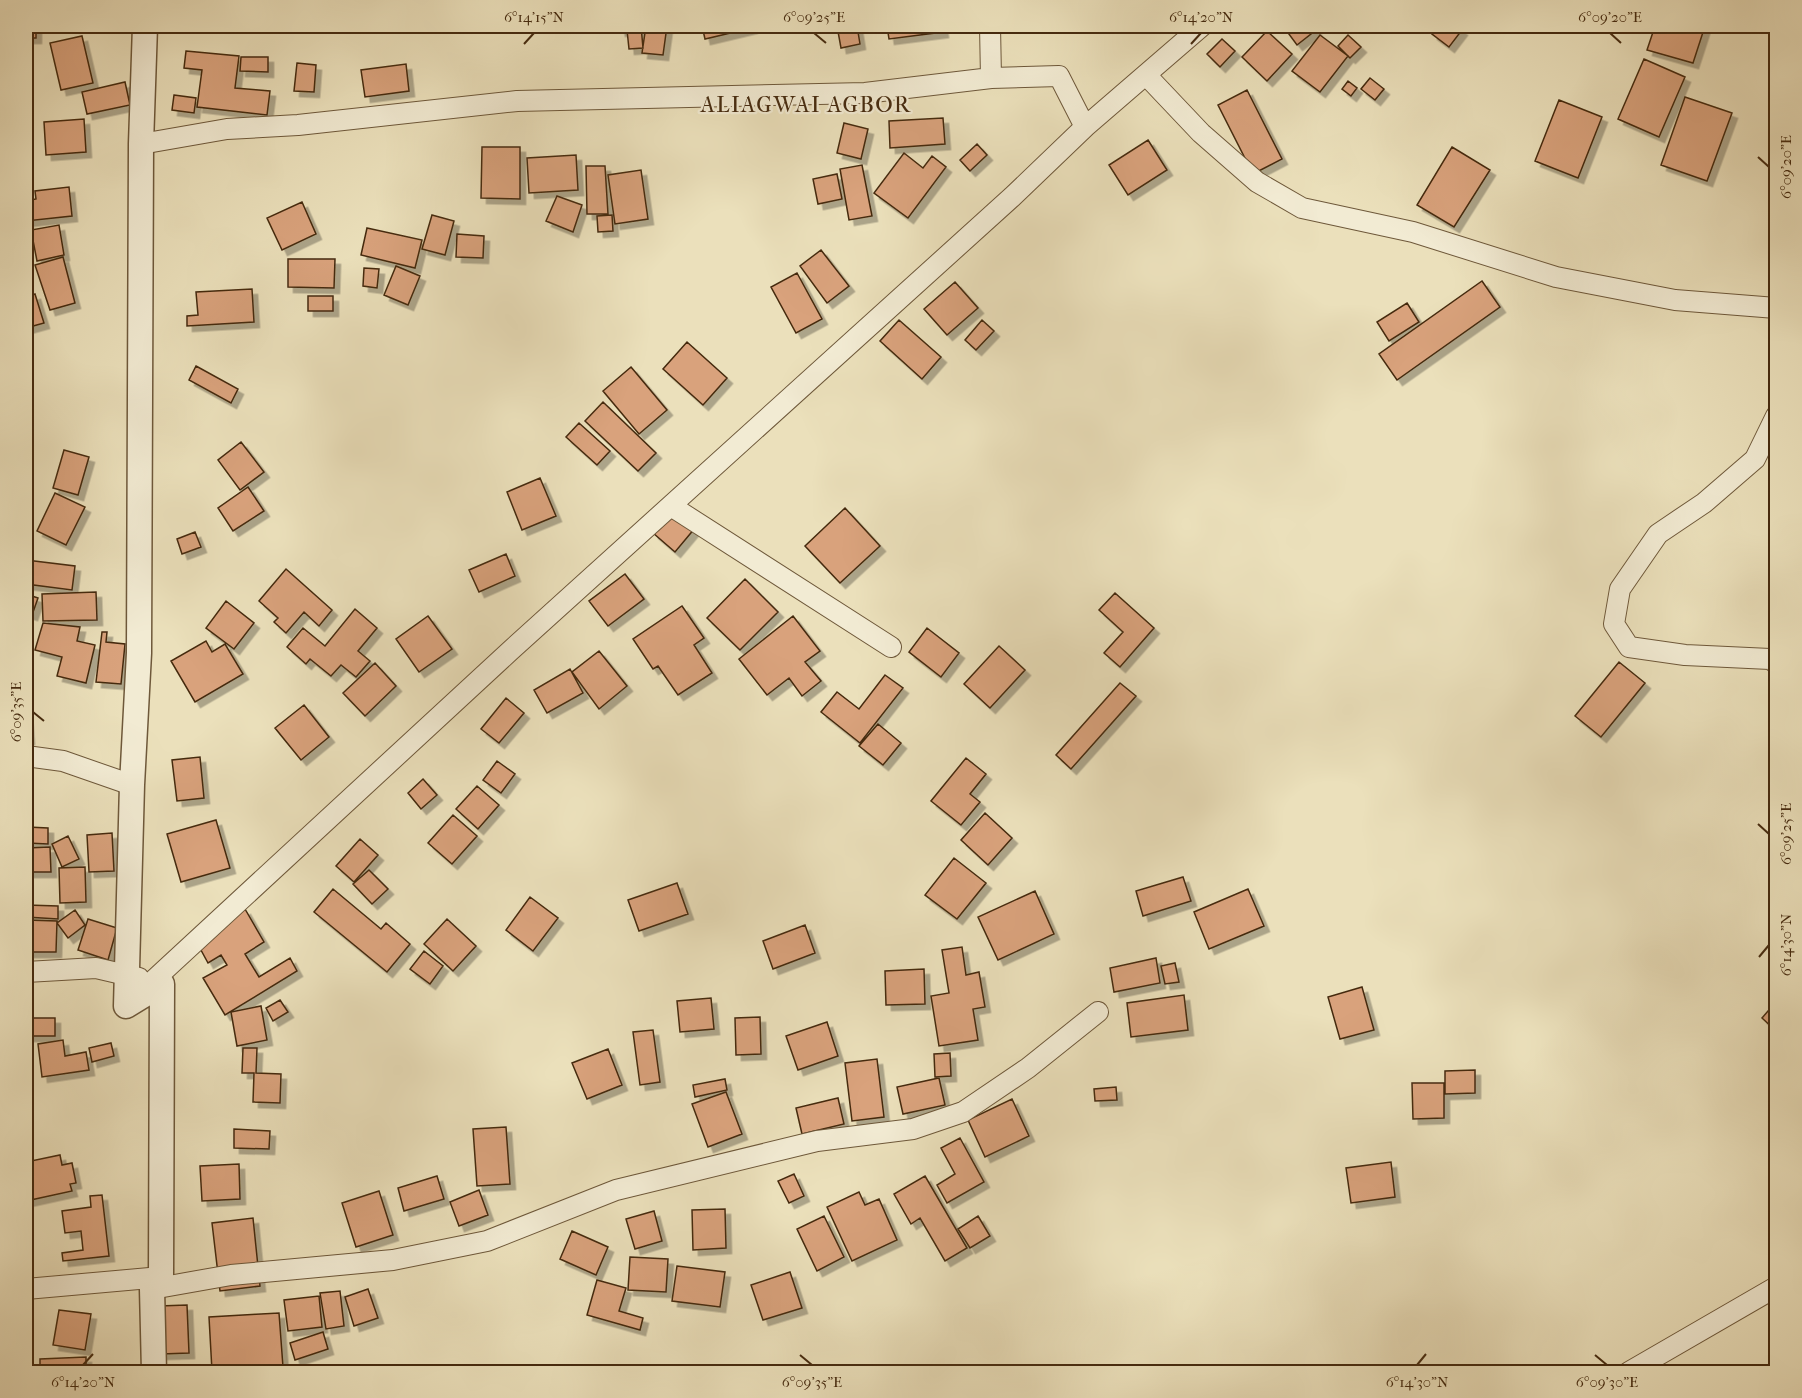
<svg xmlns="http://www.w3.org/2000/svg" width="1802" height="1398" viewBox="0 0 1802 1398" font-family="'IM FELL French Canon',serif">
<defs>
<filter id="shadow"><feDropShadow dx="5.5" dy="5.5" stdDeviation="0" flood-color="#0004"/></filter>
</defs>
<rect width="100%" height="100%" fill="#ebe0bb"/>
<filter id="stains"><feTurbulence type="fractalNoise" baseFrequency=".00333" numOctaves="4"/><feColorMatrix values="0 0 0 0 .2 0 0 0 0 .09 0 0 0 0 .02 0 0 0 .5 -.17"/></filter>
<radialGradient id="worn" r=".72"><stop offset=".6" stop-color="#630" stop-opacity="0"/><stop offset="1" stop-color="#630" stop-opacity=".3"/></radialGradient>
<!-- building -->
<path fill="#d9a27c" stroke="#452a0f" stroke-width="1.5" filter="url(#shadow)" d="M619,26H641L643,48L629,49L627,30L620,31Z
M646,26H667L663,55L642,53Z
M702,26H752V28L705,39Z
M837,26H857L860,44L841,48Z
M887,26H942L943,32L889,39Z
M1283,26H1313L1316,30L1297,45Z
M1438,26H1456L1462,30L1449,47L1432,34Z
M1655,26H1705L1693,63L1647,50Z
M26,27L36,28V38H26Z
M1267,31L1292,54L1267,81L1242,57Z
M1320,35L1348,56L1320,92L1292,71Z
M1348,35L1361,47L1350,58L1338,46Z
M82,36L93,83L61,90L50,43Z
M1222,39L1235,51L1220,67L1207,54Z
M186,51L239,56L235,88L270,91L267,115L197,107L202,70L184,68Z
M241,57H268V72L240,71Z
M1644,59L1685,77L1659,137L1618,119Z
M297,63L316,65L314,92L294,91Z
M406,64L409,91L365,97L361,70Z
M1370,78L1384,89L1375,100L1361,89Z
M1348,81L1357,88L1351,96L1342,89Z
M125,82L130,105L87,114L82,92Z
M1247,90L1282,159L1253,174L1218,105Z
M174,95L196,98L194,113L172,110Z
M1685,97L1732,113L1707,181L1661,165Z
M1559,100L1602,117L1578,178L1535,161Z
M943,118L945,144L890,148L889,121Z
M84,119L86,152L46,155L44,122Z
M844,123L868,129L861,159L837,153Z
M1148,140L1167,170L1128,195L1109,165Z
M977,144L987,155L970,171L960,160Z
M482,147H520V199L481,198Z
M1452,147L1490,170L1454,227L1417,205Z
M904,153L923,168L932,156L946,167L908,218L874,193Z
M576,155L578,190L529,193L527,158Z
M862,165L872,216L849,220L840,169Z
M586,166H605L608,214H587Z
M641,170L648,219L615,224L608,175Z
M837,174L842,199L818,204L813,179Z
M69,187L72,216L26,221V201L36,199L35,191Z
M557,196L582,205L573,232L546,221Z
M302,202L316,234L282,250L267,218Z
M432,215L454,221L445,255L422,249Z
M612,215L613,231L598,232L597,216Z
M59,225L64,255L37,261L31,230Z
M367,228L422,240L415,268L361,255Z
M457,234L484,236L483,258L456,257Z
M821,250L849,286L827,303L800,266Z
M63,257L75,303L50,310L35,265Z
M288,259H335L334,288L288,287Z
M396,266L420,276L408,305L384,295Z
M364,268L379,269L377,288L363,286Z
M797,273L822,319L796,333L771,287Z
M1482,281L1500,307L1397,380L1379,354Z
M955,282L978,308L947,335L924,309Z
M252,289L254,322L187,326V316L198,315L196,292Z
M35,294L44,323L26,328V297Z
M308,296H333V311H308Z
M1407,303L1419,322L1389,341L1377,322Z
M899,320L941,357L922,379L880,341Z
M982,320L994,331L976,350L965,340Z
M687,342L727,378L703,405L663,369Z
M196,366L238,389L231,403L189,380Z
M631,367L667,410L639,434L603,391Z
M603,402L656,453L638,471L585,421Z
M579,423L610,451L597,465L566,437Z
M241,442L264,472L240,490L218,460Z
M64,450L89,457L78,495L53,488Z
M540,478L556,516L522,530L507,492Z
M248,487L264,511L233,531L218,508Z
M55,493L85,507L66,545L37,531Z
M845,508L880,546L840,583L805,546Z
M673,510L695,528L675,552L653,533Z
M195,532L201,547L182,554L177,539Z
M506,554L515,576L479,592L469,570Z
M26,560L75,566L72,590L26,584Z
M286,569L332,610L319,626L304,612L286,633L274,622L278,618L259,601Z
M625,574L644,599L608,626L589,601Z
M745,579L778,612L740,650L707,618Z
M96,592L97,620L43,621L42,594Z
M1115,593L1154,628L1120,667L1104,653L1123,632L1099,610Z
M26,594L38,598L32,615L26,613Z
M226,601L254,623L234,649L206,628Z
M682,606L704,638L694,645L712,673L678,695L658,666L653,669L633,639Z
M355,609L377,628L358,651L370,661L356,677L341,665L331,676L310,659L306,664L287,647L303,628L325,646Z
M428,616L452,649L419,672L396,639Z
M793,616L820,651L805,662L821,681L802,696L789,678L767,695L739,659Z
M43,623L80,627L77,641L95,645L86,683L57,676L62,657L35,650Z
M927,628L959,653L941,677L909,652Z
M102,632H107L106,642L125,644L121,684L96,682Z
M206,641L212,652L225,644L243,674L195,702L171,661Z
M999,646L1025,670L990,708L964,684Z
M599,651L627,686L599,709L572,672Z
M1619,662L1645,683L1601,737L1575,716Z
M375,663L396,686L365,716L343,693Z
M570,669L583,693L547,713L534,690Z
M885,675L903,688L860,743L821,712L837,692L859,709Z
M1120,683L1136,696L1071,769L1056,755Z
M506,698L524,713L499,743L481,729Z
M26,702L29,739H26Z
M304,705L329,737L301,760L275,728Z
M878,724L901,743L883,765L859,746Z
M200,757L204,798L177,801L172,760Z
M966,758L986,774L970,794L980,802L961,825L931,801Z
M497,761L515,774L501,793L483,780Z
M423,779L437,795L421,809L408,793Z
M477,786L499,805L478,829L456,809Z
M985,813L1012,838L988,865L961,840Z
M453,815L477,836L452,864L428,843Z
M216,820L230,868L181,882L167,834Z
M27,827L48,828V844L27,843Z
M112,833L114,871L89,872L87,835Z
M68,836L79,859L62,867L52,844Z
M360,839L378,855L354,882L336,866Z
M50,847L51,872H26V848Z
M954,858L986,883L957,919L925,895Z
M85,867L86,902L60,903L59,868Z
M369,870L388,889L372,904L353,884Z
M1183,877L1191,901L1143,916L1136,891Z
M677,883L688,914L639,931L628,900Z
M333,889L381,929L386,923L410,944L387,972L314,912Z
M1248,889L1264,926L1209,949L1194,912Z
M1035,891L1054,934L998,960L978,917Z
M530,897L558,918L533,951L506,930Z
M26,905L58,906V919L26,917Z
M245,909L264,942L245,954L259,977L290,958L297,971L225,1015L203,978L227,965L221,955L208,963L195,939Z
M75,910L85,925L68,938L57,923Z
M88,919L117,928L108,960L78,950Z
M447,919L476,946L453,971L424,944Z
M26,920L57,921L56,952H26Z
M805,925L815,953L773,969L763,941Z
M962,947L966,975L979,972L985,1007L973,1009L978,1040L939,1046L931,996L949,993L942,950Z
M424,951L443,966L430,984L410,969Z
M1156,958L1160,983L1114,992L1110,968Z
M1175,963L1179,982L1165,984L1161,966Z
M924,969L925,1004L886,1005L885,971Z
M1362,987L1374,1030L1340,1039L1328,997Z
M1184,995L1188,1030L1131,1037L1127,1003Z
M711,998L714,1029L680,1032L677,1001Z
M280,1000L288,1012L273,1021L266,1008Z
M1774,1004L1776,1006V1031L1762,1018Z
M261,1006L267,1040L237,1046L231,1012Z
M760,1017L761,1054L736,1055L735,1018Z
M26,1018H55V1036H26Z
M827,1022L838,1056L798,1070L786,1036Z
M653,1030L660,1082L640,1085L633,1032Z
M63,1040L65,1056L86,1052L89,1070L42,1077L38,1044Z
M111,1043L114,1056L92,1062L89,1048Z
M243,1048H257L256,1073L281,1074L280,1103L253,1102L254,1073H242Z
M608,1049L622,1085L587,1099L572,1063Z
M950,1053L951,1076L935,1077L934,1054Z
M877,1059L884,1117L852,1121L845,1063Z
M1475,1070V1093L1445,1094V1071Z
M939,1078L945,1105L903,1114L897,1087Z
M725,1079L727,1090L695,1097L693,1085Z
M1412,1083H1444V1118L1413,1119Z
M1116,1087L1117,1100L1095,1101L1094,1089Z
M726,1092L742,1134L708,1147L692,1104Z
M838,1098L844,1124L802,1134L796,1108Z
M1012,1099L1029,1136L985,1157L968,1120Z
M506,1127L510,1184L477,1186L473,1129Z
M234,1129L270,1131L269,1149L234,1148Z
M960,1138L984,1182L947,1203L937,1185L955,1174L941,1148Z
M60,1155L62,1165L72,1163L76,1183L70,1184L72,1191L26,1201V1162Z
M1391,1162L1395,1197L1351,1203L1346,1168Z
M239,1164L240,1199L202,1201L200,1166Z
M794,1174L804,1196L789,1203L778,1181Z
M437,1176L444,1199L404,1211L398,1188Z
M925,1176L967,1248L945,1261L920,1218L911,1224L894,1194Z
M479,1190L488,1215L459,1226L450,1202Z
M379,1191L393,1235L356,1247L342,1203Z
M859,1192L865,1205L879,1199L897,1240L852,1261L827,1207Z
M102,1195L109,1256L63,1261L62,1253L83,1250L81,1231L65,1233L62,1211L91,1207L90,1196Z
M725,1209L726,1248L693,1250L692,1210Z
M654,1211L662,1241L635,1249L626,1219Z
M824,1216L844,1257L817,1271L797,1229Z
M978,1216L990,1236L970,1248L958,1229Z
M253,1218L260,1286L220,1291L212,1223Z
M572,1231L608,1247L596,1275L560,1259Z
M630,1257L668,1259L666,1292L628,1290Z
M677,1266L725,1272L720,1307L672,1301Z
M790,1272L802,1308L763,1320L751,1285Z
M597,1280L626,1288L619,1311L643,1318L640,1330L587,1315Z
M368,1289L378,1318L354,1326L345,1297Z
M340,1291L344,1326L326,1329L320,1293Z
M319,1296L322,1327L288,1331L284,1300Z
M187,1305L189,1353L161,1354L159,1306Z
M59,1310L91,1314L85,1350L53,1345Z
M279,1313L283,1367L212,1371L209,1317Z
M323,1332L328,1349L295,1360L290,1343Z
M86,1357V1372H40V1359Z"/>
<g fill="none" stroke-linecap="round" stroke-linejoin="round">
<defs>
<path id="minor" d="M990,26L991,78
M1147,76L1201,133L1257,182L1302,208L1413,232L1556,277L1675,300L1776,308
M141,144L227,129L298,125L517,101L865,93L991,78L1059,76L1085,127
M1776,416L1755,459L1704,503L1658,534L1620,589L1614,624L1629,647L1685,655L1770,659L1776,663
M671,506L891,647
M26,756L63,761L132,785
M26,972L96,968L139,978
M144,989L510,651L1012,197L1085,127L1202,26
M26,1289L161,1277
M152,1289L231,1275L393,1260L487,1241L616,1190L817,1141L913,1129L963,1112L1028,1068L1098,1012
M1629,1372L1776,1287"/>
<path id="tertiary" d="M145,26L141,144L139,653L132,785L126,1006L162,984L161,1277L152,1289L154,1372"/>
</defs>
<!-- minor casing -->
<use href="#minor" stroke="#6e583a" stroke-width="22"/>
<!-- tertiary casing -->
<use href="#tertiary" stroke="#6e583a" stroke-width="27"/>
<!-- minor -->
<use href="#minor" stroke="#f2ebd3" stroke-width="20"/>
<!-- tertiary -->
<use href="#tertiary" stroke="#f2ebd3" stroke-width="24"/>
</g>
<!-- ticks -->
<path fill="none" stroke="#452a0f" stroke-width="2" d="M814,33L826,43M1610,33L1621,43M524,44L534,33M1191,44L1201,33M1758,157L1769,167M33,712L44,721M1758,824L1769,834M1759,957L1769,945M800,1355L812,1365M1595,1355L1607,1365M83,1365L93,1354M1417,1365L1426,1354"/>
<g text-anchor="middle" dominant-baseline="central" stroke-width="4.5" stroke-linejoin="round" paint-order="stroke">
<!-- quarter labels -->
<g font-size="22" letter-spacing="1.5" fill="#452a0f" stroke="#f2ebd3">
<text x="806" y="105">ALIAGWAI AGBOR</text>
</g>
</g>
<!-- margin -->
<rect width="1802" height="1398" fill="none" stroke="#ebe0bb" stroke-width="66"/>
<rect x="33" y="33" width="1736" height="1332" fill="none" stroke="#452a0f" stroke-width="2"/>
<g font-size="15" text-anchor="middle" fill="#452a0f">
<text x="534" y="22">6°14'15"N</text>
<text x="814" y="22">6°09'25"E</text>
<text x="1201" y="22">6°14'20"N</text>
<text x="1610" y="22">6°09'20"E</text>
<text transform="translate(1786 167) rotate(-90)" y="5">6°09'20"E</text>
<text transform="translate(16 712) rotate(-90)" y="5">6°09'35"E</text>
<text transform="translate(1786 834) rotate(-90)" y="5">6°09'25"E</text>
<text transform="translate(1786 945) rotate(-90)" y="5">6°14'30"N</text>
<text x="83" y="1387">6°14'20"N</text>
<text x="812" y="1387">6°09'35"E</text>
<text x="1417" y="1387">6°14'30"N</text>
<text x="1607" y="1387">6°09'30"E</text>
</g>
<rect width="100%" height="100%" filter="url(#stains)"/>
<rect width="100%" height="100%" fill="url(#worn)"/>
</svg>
